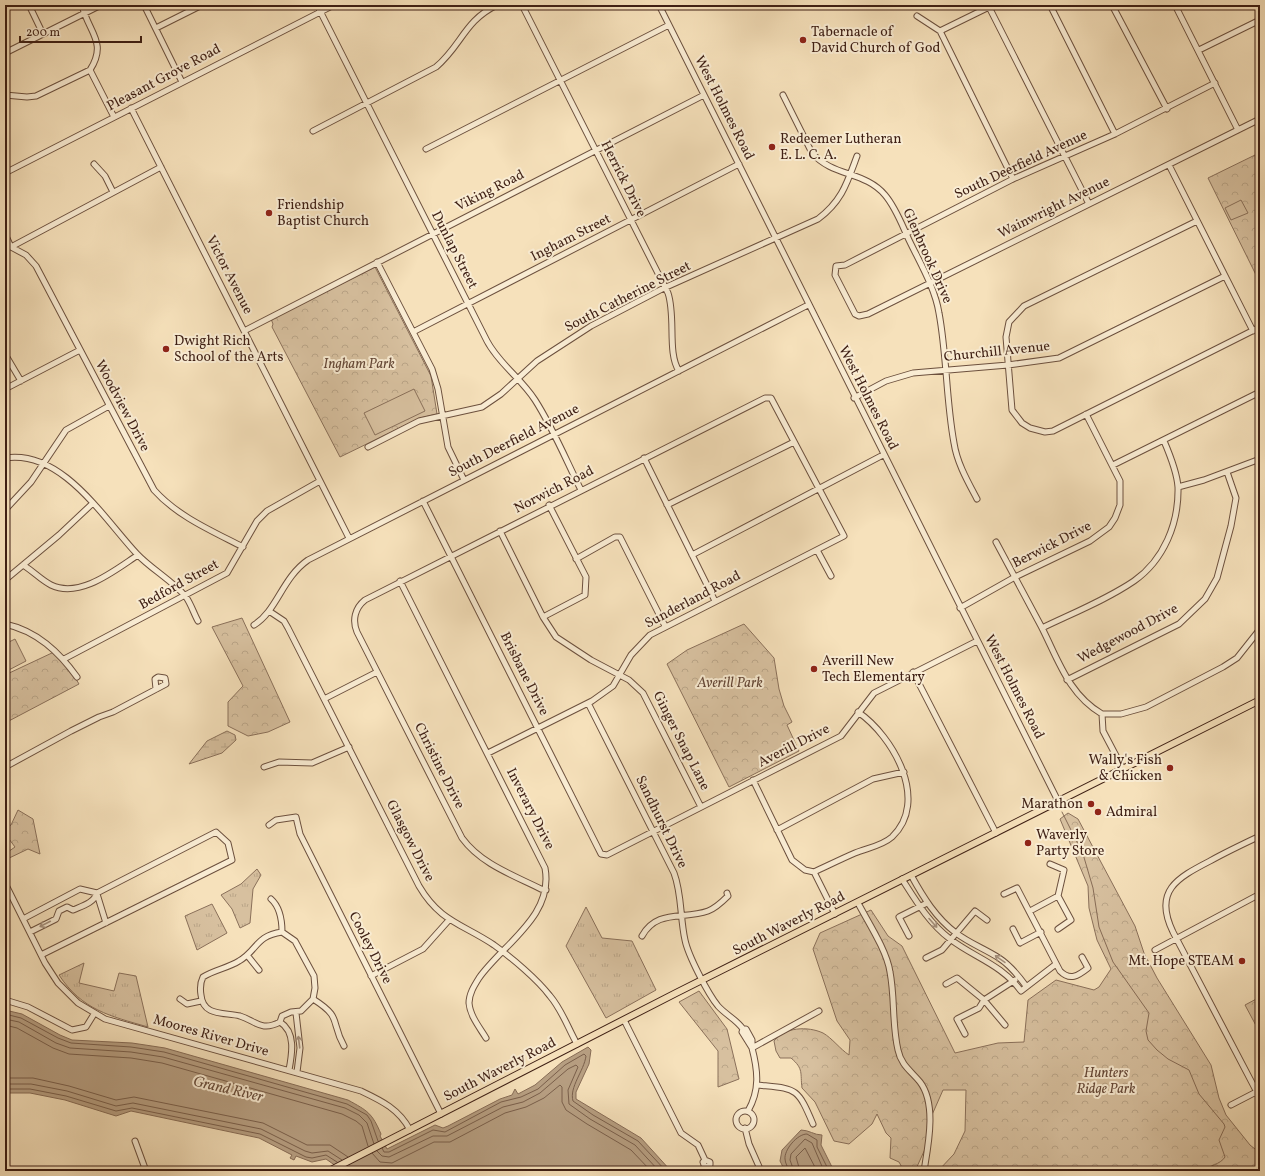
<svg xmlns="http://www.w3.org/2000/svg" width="1265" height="1176" viewBox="0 0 1265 1176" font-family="Vollkorn,serif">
<defs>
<pattern id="grass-tufts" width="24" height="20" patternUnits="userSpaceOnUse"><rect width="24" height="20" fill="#d7c09f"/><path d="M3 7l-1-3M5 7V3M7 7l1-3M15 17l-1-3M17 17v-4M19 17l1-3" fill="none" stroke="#baa588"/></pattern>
<pattern id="forest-crowns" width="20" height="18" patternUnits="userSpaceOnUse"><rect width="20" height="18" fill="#d7c09f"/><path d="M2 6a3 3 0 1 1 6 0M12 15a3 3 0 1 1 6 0" fill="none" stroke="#baa588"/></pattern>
<pattern id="wetland-marsh" width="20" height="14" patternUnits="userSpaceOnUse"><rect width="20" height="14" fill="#d7c09f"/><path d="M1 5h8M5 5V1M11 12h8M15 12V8" fill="none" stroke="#baa588"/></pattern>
</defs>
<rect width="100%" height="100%" fill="#f6e1bb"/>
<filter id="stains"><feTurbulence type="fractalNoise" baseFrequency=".005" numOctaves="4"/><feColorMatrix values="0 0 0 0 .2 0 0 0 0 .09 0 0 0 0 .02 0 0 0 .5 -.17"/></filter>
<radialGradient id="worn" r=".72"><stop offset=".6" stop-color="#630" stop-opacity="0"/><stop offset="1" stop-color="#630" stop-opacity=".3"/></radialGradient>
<!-- grass -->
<path fill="url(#grass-tufts)" stroke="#8a705a" d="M257,869L261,875L253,889L250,923L240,928L232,909L221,895L241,884Z
M212,904L227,933L197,950L185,916Z
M586,907L602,938L632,941L656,990L606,1018L566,946Z
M84,963L79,983L114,991L119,973L136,976L148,1027C110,1016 82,1010 59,975Z"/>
<!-- forest -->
<path fill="url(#forest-crowns)" stroke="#8a705a" d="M1255,155L1260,164V283L1208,178Z
M375,267L431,376L437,414L420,418L340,457L272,327L273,324L271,319Z
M242,618L290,722L268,732L248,736L228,726V702L243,686L212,627Z
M744,624L774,658L779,689L784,706L792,722L787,725L799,751L729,787L667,664L687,650Z
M54,652L71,671L79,684L5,723V675Z
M18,810L33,819L40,854L28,849L5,860V854L15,847L9,839L5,841V828L11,825Z
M1068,813L1078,819L1135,926L1144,953L1157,978L1211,1065L1219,1098L1226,1115L1250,1145L1260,1153V1171H938L954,1154L965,1131L966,1090H943L928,1124L926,1147L915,1171H904L899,1162L890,1158L891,1138L886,1133L877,1114L872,1124L849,1144L834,1141L815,1102L802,1088C800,1073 804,1069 791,1058H780L776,1051L774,1041C784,1027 808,1026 823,1033C832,1038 840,1049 849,1055L850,1040L837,1021L813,949L820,933L871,910L888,936L902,946L955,1053L998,1043L1024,1042L1028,1000L1056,980L1094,990L1099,987L1111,969L1097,940L1089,908L1088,886L1060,819Z
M699,991L727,1029L739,1079L718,1087V1051L679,1002Z
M1260,997V1033L1245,1005Z"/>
<!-- wetland -->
<path fill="url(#wetland-marsh)" stroke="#8a705a" d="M227,731L235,735L236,740L222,753L189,764L207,741Z"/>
<!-- pitch -->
<path fill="#d7c09f" stroke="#8a705a" d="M1241,200L1248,213L1231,220L1225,208Z
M414,389L425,411L375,435L364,413Z
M15,639L26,661L5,672V644Z"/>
<!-- water -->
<path fill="#b79f82" stroke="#876c56" d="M5,1010L22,1014L60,1035L72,1040L132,1043L165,1048L348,1100C368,1111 372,1113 381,1134L380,1136L387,1149L435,1125L443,1128L448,1126L500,1099L512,1095L515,1089L518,1094L535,1085L562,1062L588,1047L591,1050L589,1064L576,1092V1099L641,1138L671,1171H343L326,1159L312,1162L296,1156L294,1160L290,1158L292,1155L259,1138L131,1111L116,1116L65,1100L30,1093H5Z
M801,1130C809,1130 814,1135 822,1135L821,1145L834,1171H785L780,1161L782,1150Z"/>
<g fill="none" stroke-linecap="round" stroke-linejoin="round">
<!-- shore -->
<path stroke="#7a5f4b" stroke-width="1" d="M5,1014L21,1018L58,1038L71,1043L131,1047L164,1052L347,1104L367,1115L371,1121L378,1141
M5,1019L19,1022L56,1043L70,1048L131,1052L163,1057L345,1108L359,1115L367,1123L374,1144
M5,1025L17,1028L53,1048L69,1054L131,1058L162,1063L342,1114L356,1121L362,1126L368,1146
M5,1078H33L69,1086L116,1100L134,1097L263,1123L307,1145H330L348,1157
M5,1084H31L67,1091L116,1106L133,1103L261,1129L305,1151L312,1153L328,1151L342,1160
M5,1089H30L66,1096L116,1111L132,1108L260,1134L306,1157L312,1158L326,1155L337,1162
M382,1148L384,1152H389L433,1130L445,1132L501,1102L521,1097L538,1089L565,1065L584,1054L586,1056C584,1071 569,1087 573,1101L593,1115L638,1141L666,1171
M377,1151L382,1156L389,1157L433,1136H447L503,1107L523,1102L540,1093L568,1069L576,1065L578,1067L568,1090L569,1104L590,1119L635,1145L659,1171
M372,1153L380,1162L392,1163L434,1142H450L505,1113L526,1107L544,1098L560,1085L562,1087V1102L566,1110L587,1124L631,1150L651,1171
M789,1171C788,1167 785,1163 785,1159C784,1150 797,1134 807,1134L817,1140V1147L829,1171
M794,1171L790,1160L791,1154L805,1139L812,1143L824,1171
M800,1171L796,1157L805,1148L817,1171"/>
<!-- stream -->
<path stroke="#876c56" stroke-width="1" d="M1062,812L1083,854L1093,888L1099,927L1113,962L1149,1013L1146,1031L1148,1040L1157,1050L1168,1059L1189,1070L1199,1094L1224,1124L1225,1127L1219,1140L1225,1157C1220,1165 1209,1165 1203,1171"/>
<defs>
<path id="minor" d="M29,5L43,34
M82,5C88,32 108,42 90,70L114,117
M144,5L182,82
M317,5L487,341C499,364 521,378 535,400C553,428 566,460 581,490
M522,5L668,293C676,317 667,353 679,371
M659,5L1058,801
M988,5L1089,204
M1050,5L1115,134
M1112,5L1167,109
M1175,5L1238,130
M917,16L940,31L1013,179
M156,28L202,5
M940,31L989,7
M1199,50L1260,20
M5,53L101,5
M5,76V91
M1215,83L1115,134L1013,179L845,265L836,266L835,275L855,314L859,316L868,314L1260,119
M5,95L27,97L36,96L90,70
M783,95L812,153C833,177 865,171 885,195C896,208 902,225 909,240C920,263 935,288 939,313C947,356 946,400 954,443C957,463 968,482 977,499
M131,108L349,538
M313,131L436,67C462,45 464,21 497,5
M426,149L669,25
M94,164L105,176L113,192
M1169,165L1253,331
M5,173L334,5
M1197,221L1024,306L1009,322L1006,337L1012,410L1022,423L1030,428L1045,432L1053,431L1260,327
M5,234L11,247L26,255L36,266L154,490C177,516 212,531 243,547
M5,246L11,247L161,167
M377,262L432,369L438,389L448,447L464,480
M244,331L704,95
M413,332L739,164
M5,354L21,381
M5,389L80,350
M854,398L886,381L913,373L1008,365L1059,358L1225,276
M368,447L419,421L482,407L501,394L537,361L591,326L664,288L818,219C842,201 847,183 857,156
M5,458C62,449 104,519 137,554C151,569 173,581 186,597C191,604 194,614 198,621
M644,458L715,601
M1113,465L1260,392
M1178,487L1204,480L1260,459
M423,501L597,846L601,854L607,855L841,736L874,693L977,641
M667,505L794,442
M5,510L31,482L66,430L109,406
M500,531L543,617L556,637L591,660L629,680L643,693L701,807
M996,542C1011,570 1026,598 1041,626C1058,659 1068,694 1102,714L1103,731L1123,769
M817,550L831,576
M692,555L883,455
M576,559L615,537H620L665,626
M23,565C33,571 41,580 51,585C80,599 115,570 138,555
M5,580L59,535L93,503
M400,581L545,868C554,916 503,944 479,978C474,986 469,994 469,1003C470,1016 480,1028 486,1038
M960,608L1015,577L1090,541L1109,527L1115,518L1120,505V481L1086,414
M269,611L284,621L288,628L419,886C440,922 463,924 494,945C512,958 537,979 550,996C562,1010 568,1028 577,1044
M543,617L585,595L586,577L549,505
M5,624C37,631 59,652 77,677
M254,625C277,611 282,578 308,560L808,305
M1042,628C1073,613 1106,600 1134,581C1164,560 1179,523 1178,487C1177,472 1170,455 1164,441
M64,659L227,573L257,521L267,511L320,481
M913,672L996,833
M1067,680L1179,624L1205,599L1217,578L1231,526L1236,498L1227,472
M324,699L377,672
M588,703L674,873C682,894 680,918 685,940C688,955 708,994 718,1006C726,1015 736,1019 743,1029
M1102,714H1121L1146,707L1223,667L1237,658L1260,629
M488,753L592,701L613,686L631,655L650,635L844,536L771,398H765L365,600C355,608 352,620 357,632L462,838C481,864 513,875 541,889L546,890
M5,767L71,731L99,717L113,712L166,684L165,678L158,677L155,679L156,689
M264,767L279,762L312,763L349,747
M753,780L792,860L805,870L814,872L835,914
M269,825L276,820L296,817L300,834L441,1114
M777,830L873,779L904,772
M1260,836C1243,844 1226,852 1210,861C1177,878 1153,891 1173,932L1260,1098
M814,872C827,866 841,859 855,853C867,848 882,846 892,837C930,801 893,736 858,712
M911,875C923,897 936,918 956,933C969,943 985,949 999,958C1010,965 1018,975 1026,986
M902,879C916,901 929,923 950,939C975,958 1001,964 1021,991L1056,964
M5,883L45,963L58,983L78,1003L105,1019L361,1091C382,1101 399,1109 410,1130
M97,894L106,923
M1004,894L1017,888L1060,971C1070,981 1078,976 1088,968L1082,957
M271,899C280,907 282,920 282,932
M858,903C868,922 887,951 890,972C895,998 892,1025 898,1050C901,1065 911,1071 920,1082C937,1104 928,1146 924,1171
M1030,911L1058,896L1064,870L1050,864
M23,919L80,889L97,893L216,832L228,843L232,860L41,955
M1013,929L1020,943L1041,932
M1058,929L1071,920L1058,896
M30,932L56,919L59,911L67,907L73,910C82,906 94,903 97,893
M282,932L295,941L314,976L315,988L313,999L301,1011L291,1012L282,1016L280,1022C261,1032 256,1021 240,1016C225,1012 203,1017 201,995C200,989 200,983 203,977C214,970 228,968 239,961C258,950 255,936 282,932Z
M642,936C657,909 683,920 708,911C716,908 722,902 728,896L727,893
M909,936L899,917L927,903
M1155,950L1260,894
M247,955L259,970
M926,958L942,950L975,911L987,920
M371,976L423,949L449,920
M946,984L957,978L984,1000L1005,1025
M180,999L187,1004L201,1001
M313,999C343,1018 330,1021 344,1046
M5,1000L28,1007L72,1030L86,1027L94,1014
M296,1013L300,1048L297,1072
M624,1020L681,1133L698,1145L705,1160L703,1162L705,1168L710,1165V1162L705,1160
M280,1022C296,1032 292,1054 289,1070
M743,1029H746L752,1040V1048L742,1032Z
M965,1034L957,1019L979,1008L984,1000L1015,980
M757,1085C796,1089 797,1086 813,1124
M1231,1105L1260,1090
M748,1111C760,1090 758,1071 752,1048L819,1011
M736 1120a9 9 0 1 1 18 0a9 9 0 1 1-18 0Z
M745,1128L749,1144L761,1171
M135,1141L146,1171"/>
<path id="major" d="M329,1171L676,993L1260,700"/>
</defs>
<!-- minor casing -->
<use href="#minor" stroke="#6c503e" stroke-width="7"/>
<!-- major casing -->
<use href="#major" stroke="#3e1f14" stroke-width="8"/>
<!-- minor -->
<use href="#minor" stroke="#f9ecd3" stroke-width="5"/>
<!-- major -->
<use href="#major" stroke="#f6e1bb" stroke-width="6"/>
</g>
<!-- one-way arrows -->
<defs><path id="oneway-shaft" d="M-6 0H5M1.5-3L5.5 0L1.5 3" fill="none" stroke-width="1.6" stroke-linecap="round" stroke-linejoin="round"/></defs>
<g stroke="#a5907d">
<use href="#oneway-shaft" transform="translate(933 923) rotate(48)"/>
<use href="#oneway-shaft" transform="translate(45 924) rotate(153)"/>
<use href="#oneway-shaft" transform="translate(1000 959) rotate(-145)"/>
<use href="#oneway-shaft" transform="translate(299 1042) rotate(-97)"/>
</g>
<!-- markers -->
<g fill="#8f2418" stroke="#f9ecd3" stroke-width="1.5">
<circle cx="803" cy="40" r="4"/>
<circle cx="772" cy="147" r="4"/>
<circle cx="269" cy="213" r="4"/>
<circle cx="166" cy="349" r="4"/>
<circle cx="814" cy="669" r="4"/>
<circle cx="1170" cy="768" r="4"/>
<circle cx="1091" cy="804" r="4"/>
<circle cx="1098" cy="812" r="4"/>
<circle cx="1028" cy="843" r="4"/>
<circle cx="1242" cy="961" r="4"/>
</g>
<g text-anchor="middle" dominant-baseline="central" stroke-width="4" stroke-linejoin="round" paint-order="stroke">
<!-- poi labels -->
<g font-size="14" fill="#3e1f14" stroke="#f9ecd3" text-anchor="start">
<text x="811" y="32">Tabernacle of<tspan x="811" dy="16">David Church of God</tspan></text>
<text x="780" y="139">Redeemer Lutheran<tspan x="780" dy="16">E. L. C. A.</tspan></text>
<text x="277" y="205">Friendship<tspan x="277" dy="16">Baptist Church</tspan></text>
<text x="174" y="341">Dwight Rich<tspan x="174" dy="16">School of the Arts</tspan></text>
<text x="822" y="661">Averill New<tspan x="822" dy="16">Tech Elementary</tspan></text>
<text x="1162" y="760" text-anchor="end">Wally's Fish<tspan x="1162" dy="16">&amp; Chicken</tspan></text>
<text x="1083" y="804" text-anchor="end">Marathon</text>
<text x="1106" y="812">Admiral</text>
<text x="1036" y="835">Waverly<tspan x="1036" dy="16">Party Store</tspan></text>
<text x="1234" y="961" text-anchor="end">Mt. Hope STEAM</text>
</g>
<!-- street labels -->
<g font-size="14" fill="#3e1f14" stroke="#f9ecd3">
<text transform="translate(164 78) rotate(-28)">Pleasant Grove Road</text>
<text transform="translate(724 108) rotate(63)">West Holmes Road</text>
<text transform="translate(1021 165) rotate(-25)">South Deerfield Avenue</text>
<text transform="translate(623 179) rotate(63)">Herrick Drive</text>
<text transform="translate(490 191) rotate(-27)">Viking Road</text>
<text transform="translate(1054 208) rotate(-26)">Wainwright Avenue</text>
<text transform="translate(571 238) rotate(-27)">Ingham Street</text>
<text transform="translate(454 250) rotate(63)">Dunlap Street</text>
<text transform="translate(927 256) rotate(66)">Glenbrook Drive</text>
<text transform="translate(229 275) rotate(63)">Victor Avenue</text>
<text transform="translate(628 297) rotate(-27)">South Catherine Street</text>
<text transform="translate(997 352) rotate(-6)">Churchill Avenue</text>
<text transform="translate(868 398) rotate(63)">West Holmes Road</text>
<text transform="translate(122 406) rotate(62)">Woodview Drive</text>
<text transform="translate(514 441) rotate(-27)">South Deerfield Avenue</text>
<text transform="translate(554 490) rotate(-27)">Norwich Road</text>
<text transform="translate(1052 545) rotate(-27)">Berwick Drive</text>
<text transform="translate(179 585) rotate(-29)">Bedford Street</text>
<text transform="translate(693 600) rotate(-28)">Sunderland Road</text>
<text transform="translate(1128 634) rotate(-28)">Wedgewood Drive</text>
<text transform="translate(524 674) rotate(63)">Brisbane Drive</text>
<text transform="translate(1014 687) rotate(63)">West Holmes Road</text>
<text transform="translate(681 741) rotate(63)">Ginger Snap Lane</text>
<text transform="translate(794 746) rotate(-27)">Averill Drive</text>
<text transform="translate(439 766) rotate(63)">Christine Drive</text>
<text transform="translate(530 809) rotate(63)">Inverary Drive</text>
<text transform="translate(661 822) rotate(64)">Sandhurst Drive</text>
<text transform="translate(410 841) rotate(63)">Glasgow Drive</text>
<text transform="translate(789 924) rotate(-27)">South Waverly Road</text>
<text transform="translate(370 948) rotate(63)">Cooley Drive</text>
<text transform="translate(211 1036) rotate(16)">Moores River Drive</text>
<text transform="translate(500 1070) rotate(-27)">South Waverly Road</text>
</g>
<!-- park labels -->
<g font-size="14" font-style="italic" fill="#644737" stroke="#f9ecd3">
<text x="359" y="364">Ingham Park</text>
<text x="730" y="683">Averill Park</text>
<text x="1106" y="1073">Hunters<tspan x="1106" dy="16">Ridge Park</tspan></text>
</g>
<!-- water labels -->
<g font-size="15" font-style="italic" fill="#684c3a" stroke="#f9ecd3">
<text transform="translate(228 1090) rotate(13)">Grand River</text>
</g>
</g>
<!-- margin -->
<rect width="1265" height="1176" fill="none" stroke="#f6e1bb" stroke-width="20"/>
<rect x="6" y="6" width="1253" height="1164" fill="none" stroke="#3e1f14" stroke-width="2"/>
<rect x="10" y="10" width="1245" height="1156" fill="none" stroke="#3e1f14"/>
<!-- scale -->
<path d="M20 36v6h121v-6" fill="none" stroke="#3e1f14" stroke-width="2"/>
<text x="26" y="36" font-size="12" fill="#3e1f14" stroke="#f9ecd3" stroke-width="3" paint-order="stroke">200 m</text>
<rect width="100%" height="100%" filter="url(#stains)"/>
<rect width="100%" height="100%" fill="url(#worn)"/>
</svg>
